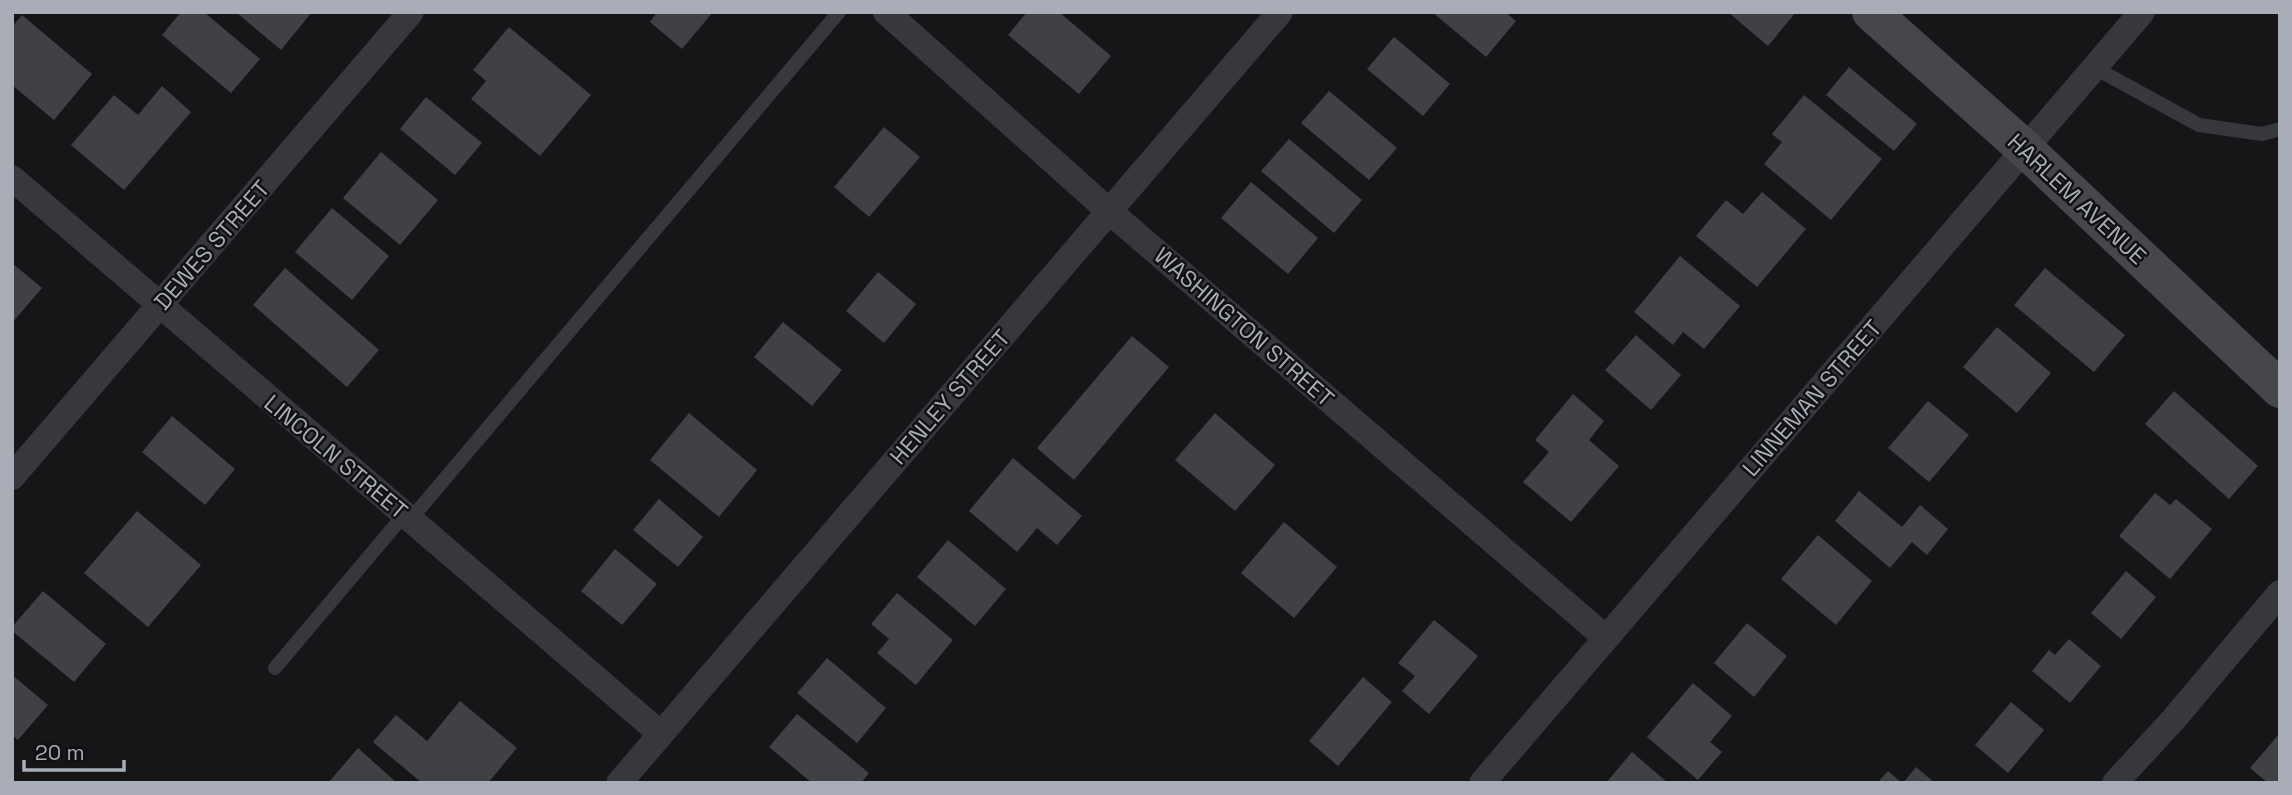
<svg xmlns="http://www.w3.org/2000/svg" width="2292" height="795" viewBox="0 0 2292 795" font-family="'Space Grotesk',sans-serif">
<rect width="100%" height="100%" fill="#161618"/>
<!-- building -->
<path fill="#404145" d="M181,12H204L260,59L231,93L162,35Z
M236,12H312L281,50Z
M657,12H713L682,49L650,22Z
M1027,12H1059L1111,56L1079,94L1008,35Z
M1432,12H1505L1516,21L1486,57Z
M1728,12H1796L1768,46Z
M22,15L92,74L54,120L12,85V27Z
M509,27L591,95L540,156L471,99L486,81L473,70Z
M1394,37L1450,84L1423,116L1367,69Z
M1849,67L1917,124L1894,151L1826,95Z
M162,86L191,112L124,190L71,145L114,95L138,115Z
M1329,91L1397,148L1369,180L1301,123Z
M1804,95L1882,159L1831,220L1764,164L1782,142L1772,134Z
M426,97L482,143L455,175L400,129Z
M884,127L920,157L869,217L834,187Z
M1289,139L1362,200L1334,233L1261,171Z
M381,152L438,200L400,245L343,198Z
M1251,182L1318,238L1288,274L1221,218Z
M1762,192L1806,229L1757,287L1696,236L1726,200L1743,214Z
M332,208L389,256L352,300L295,252Z
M1680,256L1740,306L1704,349L1683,332L1673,345L1634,312Z
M12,263L42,288L12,323Z
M285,268L379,350L347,387L253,305Z
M2045,268L2125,335L2094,372L2014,305Z
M878,272L916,304L884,343L846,311Z
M783,322L842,370L812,406L754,357Z
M1997,327L2051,373L2017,413L1963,367Z
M1636,335L1681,375L1651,410L1605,370Z
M1132,336L1169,367L1074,480L1037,448Z
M2174,391L2258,466L2229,499L2145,424Z
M1573,394L1604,421L1589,440L1619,466L1571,522L1523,482L1549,452L1535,440Z
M1928,401L1969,435L1929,482L1888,448Z
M689,413L757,470L719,517L650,460Z
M1215,413L1275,465L1235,511L1175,460Z
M172,416L235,469L205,505L142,452Z
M1013,458L1082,516L1057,545L1037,528L1017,552L969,511Z
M1859,491L1902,527L1920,505L1948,529L1927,555L1912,542L1890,568L1835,521Z
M2155,493L2170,505L2176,499L2212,529L2170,579L2119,536Z
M659,499L703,537L678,567L633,530Z
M137,511L201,565L148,627L84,573Z
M1284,522L1337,567L1294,618L1241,573Z
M1818,535L1872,581L1836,625L1781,579Z
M948,540L1006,589L975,626L917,577Z
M615,549L657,584L622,625L581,591Z
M2126,571L2156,597L2121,639L2091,613Z
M43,591L106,644L74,682L12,631V627Z
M897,593L953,640L916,685L877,653L889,639L871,624Z
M1434,620L1478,656L1429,714L1402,691L1415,676L1398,663Z
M1747,623L1787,656L1754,697L1714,663Z
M2069,639L2101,666L2070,703L2032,671L2049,650L2055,655Z
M827,658L886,708L857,743L797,693Z
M12,675L48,705L18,740L12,735Z
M1363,677L1392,702L1338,766L1309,741Z
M1693,683L1732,716L1710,742L1722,752L1698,780L1647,737Z
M460,701L517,748L488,783H422L373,742L396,715L427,741Z
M2011,702L2044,730L2008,773L1975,745Z
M797,714L869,773L861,783H812L769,747Z
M2280,733V783H2268L2250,768Z
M358,748L397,783H328Z
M1632,752L1668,783H1606Z
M1916,767L1935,783H1903Z
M1888,771L1902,783H1877Z"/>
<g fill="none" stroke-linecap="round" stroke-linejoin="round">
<!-- service -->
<path stroke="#37383d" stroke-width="14" d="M2095,68L2199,125L2262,134L2280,129
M410,520L839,12
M275,668L404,515"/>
<!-- minor -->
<path stroke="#37383d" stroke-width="26" d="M886,12L1109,211L1606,638
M12,178L661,734
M12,477L411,12
M619,783L1280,12
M1482,783L2142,12
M2115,783L2173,720L2280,593"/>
<!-- secondary -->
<path stroke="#45474d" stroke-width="38" d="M1871,12L2025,149L2280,389"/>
</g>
<g text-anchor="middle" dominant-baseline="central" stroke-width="5" stroke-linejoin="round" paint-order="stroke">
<!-- street labels -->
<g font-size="23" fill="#a8adb8" stroke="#111113">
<text transform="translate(2077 199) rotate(43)">HARLEM AVENUE</text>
<text transform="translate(212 245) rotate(-49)">DEWES STREET</text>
<text transform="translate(1244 327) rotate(41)">WASHINGTON STREET</text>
<text transform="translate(950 397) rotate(-49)">HENLEY STREET</text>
<text transform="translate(1812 398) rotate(-49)">LINNEMAN STREET</text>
<text transform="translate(336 457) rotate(40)">LINCOLN STREET</text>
</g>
</g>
<!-- border -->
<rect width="2292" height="795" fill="none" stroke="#a8adb8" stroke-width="28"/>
<!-- scale -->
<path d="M24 760v10h100v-10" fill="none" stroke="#a8adb8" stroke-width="3.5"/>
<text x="35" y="760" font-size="21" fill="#a8adb8" stroke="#111113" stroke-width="5" paint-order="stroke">20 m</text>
</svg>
